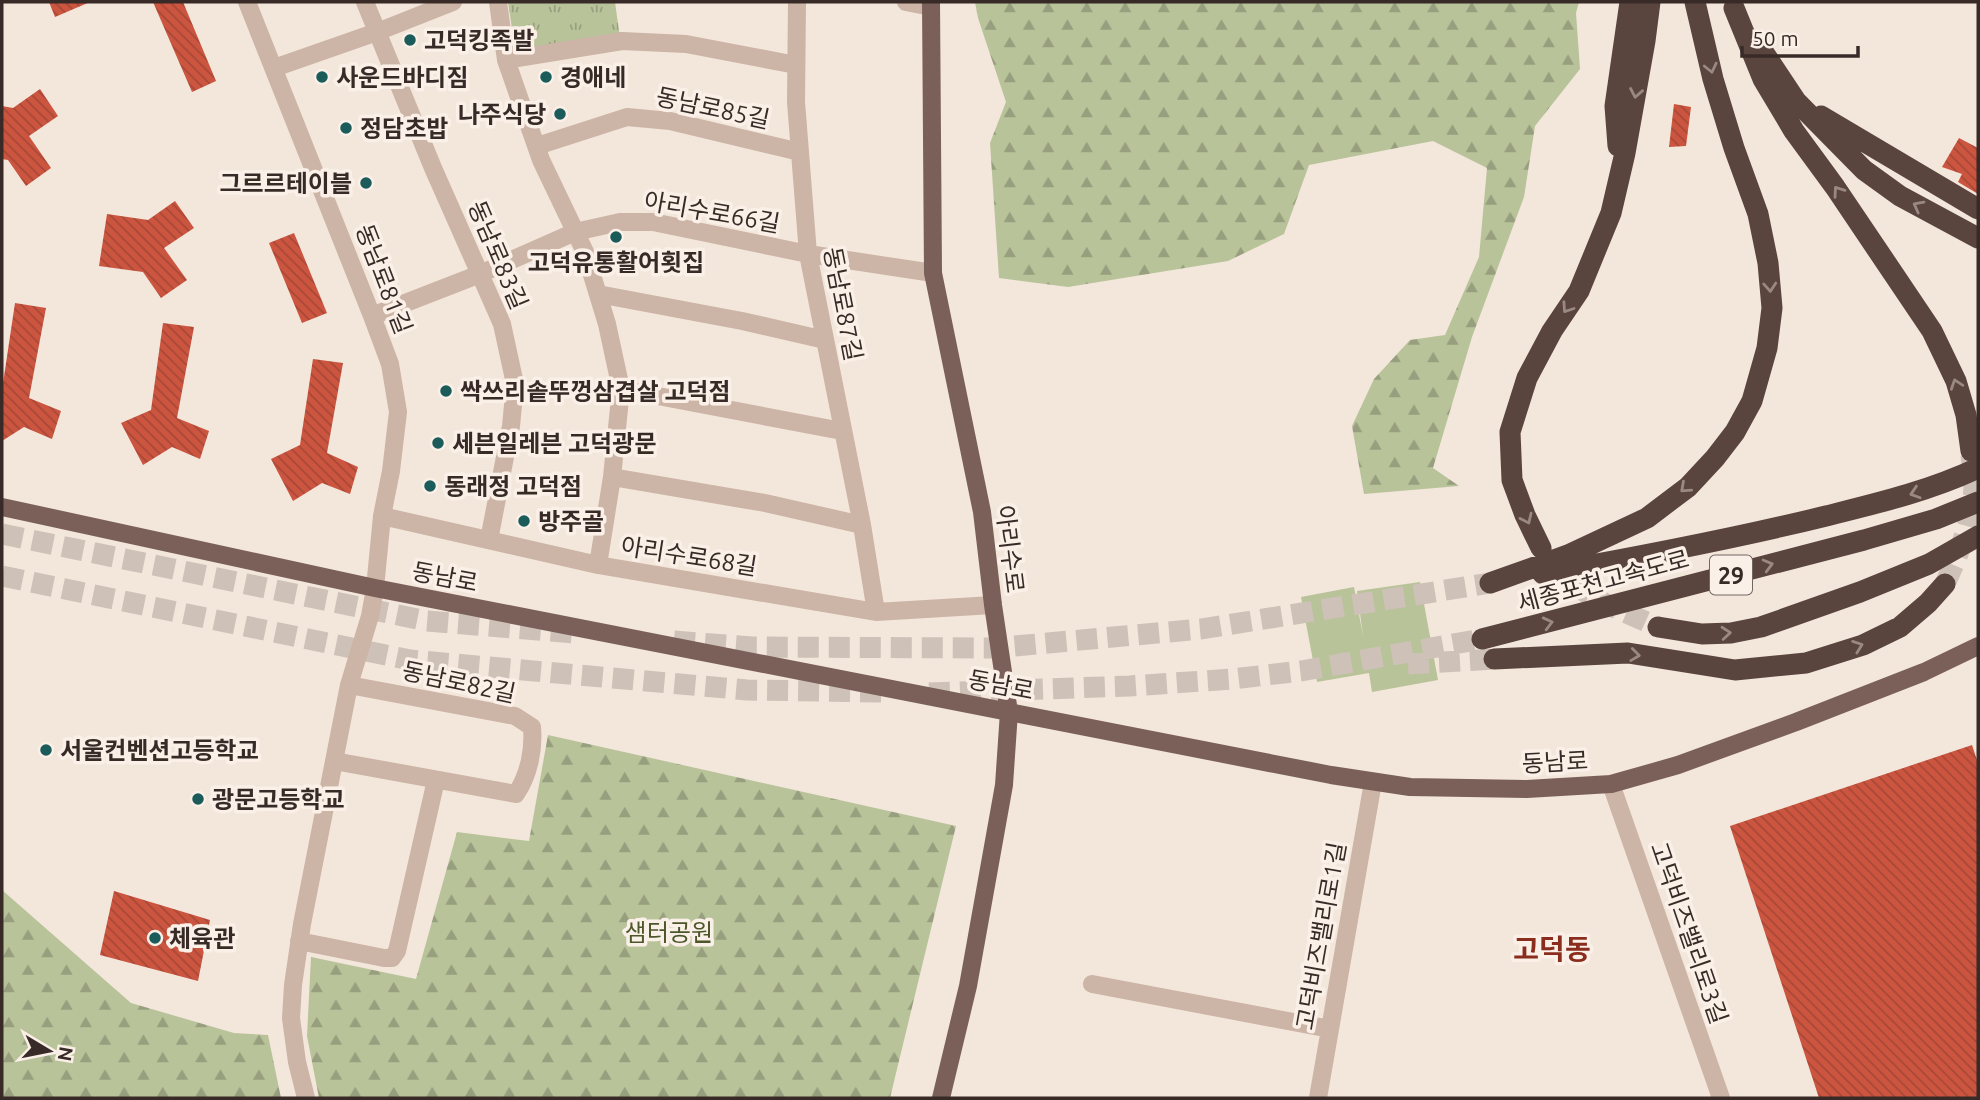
<svg xmlns="http://www.w3.org/2000/svg" width="1980" height="1100" viewBox="0 0 1980 1100" font-family="Ubuntu,'Noto Sans KR',sans-serif">
<defs>
<pattern id="forest-firs" width="22" height="20" patternUnits="userSpaceOnUse" patternTransform="scale(1.75)"><rect width="22" height="20" fill="#b9c39a"/><path d="M5 1l3.5 6h-7zM16 11l3.5 6h-7z" fill="#979f7e"/></pattern>
<pattern id="park-tufts" width="24" height="20" patternUnits="userSpaceOnUse" patternTransform="scale(1.75)"><rect width="24" height="20" fill="#b9c39a"/><path d="M3 7l-1-3M5 7V3M7 7l1-3M15 17l-1-3M17 17v-4M19 17l1-3" fill="none" stroke="#979f7e"/></pattern>
<pattern id="building-back-hatch" width="6" height="6" patternUnits="userSpaceOnUse" patternTransform="scale(1.75)"><rect width="6" height="6" fill="#cc5540"/><path d="M-1 5l2 2M0 0l6 6M5-1l2 2" fill="none" stroke="#a74736"/></pattern>
</defs>
<rect width="100%" height="100%" fill="#f3e6db"/>
<!-- grass -->
<path fill="#b9c39a" d="M1420,582L1438,680L1372,692L1369,673L1317,682L1301,597L1354,587L1363,636L1357,591Z"/>
<!-- forest -->
<path fill="url(#forest-firs)" d="M975,2H1579L1576,13L1580,69L1535,126L1524,197L1472,337L1433,468L1459,486L1364,494L1352,426L1374,379L1410,340L1445,335L1479,257L1487,168L1433,141L1309,165L1284,234L1228,261L1068,287L999,278L990,143L1006,102L978,18Z
M548,735L956,826L890,1098H319L307,1036L311,957L416,979L457,832L529,841Z
M2,890L131,1003L234,1033L268,1035L281,1098H2Z"/>
<!-- park -->
<path fill="url(#park-tufts)" d="M508,2H615L620,38L516,55Z"/>
<!-- building -->
<path fill="url(#building-back-hatch)" d="M49,2H90L55,17Z
M153,2H183L216,81L192,92Z
M40,89L58,116L29,136L51,168L26,186L8,160L2,159V106L13,108Z
M1674,104L1691,107L1686,146L1669,147Z
M1959,138L1978,148V194L1958,182L1962,174L1942,167Z
M175,201L194,228L164,248L187,280L161,298L143,272L99,266L107,214L148,220Z
M294,233L327,313L302,323L269,243Z
M15,303L46,308L29,398L61,411L52,439L24,427L2,441V390Z
M163,323L194,327L177,418L209,431L200,459L172,447L143,465L121,423L151,410Z
M313,359L343,363L327,453L358,467L350,494L322,483L293,501L271,459L300,445Z
M1972,745L1978,763V1098H1819L1730,826Z
M114,891L210,920L198,981L100,955Z"/>
<g fill="none" stroke-linecap="round" stroke-linejoin="round">
<!-- highway-tunnel -->
<path stroke="#cec1b7" stroke-width="21" stroke-dasharray="21 10" stroke-linecap="butt" d="M2,534L427,621L575,633
M1552,560L1573,585L1606,604L1658,627
M2,576L410,660L747,690L886,692
M1945,584C1959,553 1974,518 1974,483C1974,474 1972,464 1971,455
M674,641L752,647L993,648L1201,629L1490,583
M1408,664L1494,659
M929,693L1130,686L1232,679L1301,671L1482,639"/>
<!-- minor -->
<path stroke="#ccb4a6" stroke-width="18" d="M247,2L372,316L390,364L398,412L391,471L382,516L375,588L370,616L349,685L302,924L293,985L291,1018L297,1062L306,1098
M365,2L433,168L502,324L515,384L511,426L489,540
M498,2L506,60L541,160L585,252L607,324L621,389L612,477L598,565
M797,2L796,102L808,254L862,525L876,612
M906,2L931,7
M506,60L622,41L686,44L796,65
M274,68L377,32L453,2
M537,146L627,117L670,121L800,152
M598,294L742,321L825,340
M372,316L480,274L575,232L620,222H653L808,254L933,273
M621,389L842,431
M612,477L765,503L862,525
M382,516L598,565L876,612L993,605
M334,761L516,794C529,775 534,749 532,727L515,716L349,685
M1611,784L1721,1098
M299,941L384,958H392L397,951L436,780
M1092,984L1330,1029
M1318,1098L1373,782"/>
<!-- major -->
<path stroke="#7a6058" stroke-width="18" d="M931,2L933,273L982,512L993,605L1009,712L1004,785L968,986L941,1098
M2,507L375,588L1331,775L1410,787L1527,789L1611,784L1678,765L1796,722L1924,672L1978,646"/>
<!-- highway -->
<path stroke="#59443e" stroke-width="21" d="M1734,8L1763,79L1794,131L1835,187L1932,331L1956,381L1966,415L1971,451
M1760,47L1796,101L1864,170L1900,196L1978,238
M1821,116L1978,209
M1618,146L1615,106L1630,2
M1541,548L1525,515L1512,480L1510,432L1527,378L1552,331L1579,291L1611,213L1625,153L1645,41L1650,2
M1543,574C1638,557 1733,539 1826,516C1878,503 1929,491 1978,468
M1490,583L1568,555L1647,518L1688,487L1715,458L1735,432L1752,401L1767,348L1772,308L1768,263L1758,214L1734,148L1713,79L1695,2
M1658,627L1702,634L1731,633L1761,627L1860,592L1929,564L1978,536
M1482,639L1864,540L1936,519L1978,502
M1494,659L1628,653L1735,670L1806,663L1863,645L1900,627L1928,603L1945,584"/>
</g>
<!-- one-way arrows -->
<defs><path id="oneway-chevron" d="M-2-3.5L2.5 0L-2 3.5" fill="none" stroke-width="1.6" stroke-linecap="round" stroke-linejoin="round" transform="scale(1.75)"/></defs>
<g stroke="#998982">
<use href="#oneway-chevron" transform="translate(1711 68) rotate(77)"/>
<use href="#oneway-chevron" transform="translate(1636 93) rotate(100)"/>
<use href="#oneway-chevron" transform="translate(1838 191) rotate(-125)"/>
<use href="#oneway-chevron" transform="translate(1918 206) rotate(-152)"/>
<use href="#oneway-chevron" transform="translate(1770 287) rotate(86)"/>
<use href="#oneway-chevron" transform="translate(1567 308) rotate(124)"/>
<use href="#oneway-chevron" transform="translate(1956 384) rotate(-109)"/>
<use href="#oneway-chevron" transform="translate(1685 488) rotate(138)"/>
<use href="#oneway-chevron" transform="translate(1915 493) rotate(162)"/>
<use href="#oneway-chevron" transform="translate(1527 519) rotate(65)"/>
<use href="#oneway-chevron" transform="translate(1768 565) rotate(-15)"/>
<use href="#oneway-chevron" transform="translate(1548 623) rotate(-14)"/>
<use href="#oneway-chevron" transform="translate(1726 633) rotate(-5)"/>
<use href="#oneway-chevron" transform="translate(1858 646) rotate(-20)"/>
<use href="#oneway-chevron" transform="translate(1635 655) rotate(7)"/>
</g>
<!-- markers -->
<g fill="#1b5b5a" stroke="#faf0e8" stroke-width="2.5">
<circle cx="410" cy="40" r="7"/>
<circle cx="322" cy="77" r="7"/>
<circle cx="546" cy="77" r="7"/>
<circle cx="560" cy="114" r="7"/>
<circle cx="346" cy="128" r="7"/>
<circle cx="366" cy="183" r="7"/>
<circle cx="616" cy="237" r="7"/>
<circle cx="446" cy="391" r="7"/>
<circle cx="438" cy="443" r="7"/>
<circle cx="430" cy="486" r="7"/>
<circle cx="524" cy="521" r="7"/>
<circle cx="46" cy="750" r="7"/>
<circle cx="198" cy="799" r="7"/>
<circle cx="155" cy="938" r="7"/>
</g>
<g text-anchor="middle" dominant-baseline="central" stroke-width="7" stroke-linejoin="round" paint-order="stroke">
<!-- shield labels -->
<rect fill="#faf0e8" stroke="#726661" stroke-width="2" x="1710" y="555.5" width="42" height="39" rx="5"/>
<g font-size="23" font-weight="bold" fill="#382b27">
<text x="1731" y="575">29</text>
</g>
<!-- poi labels -->
<g font-size="24" font-weight="bold" fill="#382b27" stroke="#faf0e8" text-anchor="start">
<text x="424" y="40">고덕킹족발</text>
<text x="336" y="77">사운드바디짐</text>
<text x="560" y="77">경애네</text>
<text x="546" y="114" text-anchor="end">나주식당</text>
<text x="360" y="128">정담초밥</text>
<text x="352" y="183" text-anchor="end">그르르테이블</text>
<text x="616" y="262" text-anchor="middle">고덕유통활어횟집</text>
<text x="460" y="391">싹쓰리솥뚜껑삼겹살 고덕점</text>
<text x="452" y="443">세븐일레븐 고덕광문</text>
<text x="444" y="486">동래정 고덕점</text>
<text x="538" y="521">방주골</text>
<text x="60" y="750">서울컨벤션고등학교</text>
<text x="212" y="799">광문고등학교</text>
<text x="169" y="938">체육관</text>
</g>
<!-- street labels -->
<g font-size="24" fill="#382b27" stroke="#faf0e8">
<text transform="translate(713 108) rotate(12)">동남로85길</text>
<text transform="translate(712 212) rotate(10)">아리수로66길</text>
<text transform="translate(498 255) rotate(67)">동남로83길</text>
<text transform="translate(384 279) rotate(69)">동남로81길</text>
<text transform="translate(843 304) rotate(79)">동남로87길</text>
<text transform="translate(1010 549) rotate(83)">아리수로</text>
<text transform="translate(689 556) rotate(9)">아리수로68길</text>
<text transform="translate(445 577) rotate(11)">동남로</text>
<text transform="translate(1603 581) rotate(-15)">세종포천고속도로</text>
<text transform="translate(459 682) rotate(12)">동남로82길</text>
<text transform="translate(1001 685) rotate(11)">동남로</text>
<text transform="translate(1555 762) rotate(-3)">동남로</text>
<text transform="translate(1689 933) rotate(71)">고덕비즈밸리로3길</text>
<text transform="translate(1321 936) rotate(-80)">고덕비즈밸리로1길</text>
</g>
<!-- park labels -->
<g font-size="24" fill="#4b572a" stroke="#faf0e8">
<text x="669" y="932">샘터공원</text>
</g>
<!-- quarter labels -->
<g font-size="28" font-weight="bold" fill="#8b2d1c" stroke="#faf0e8">
<text x="1552" y="948">고덕동</text>
</g>
</g>
<!-- border -->
<rect width="1980" height="1100" fill="none" stroke="#382b27" stroke-width="7"/>
<!-- north arrow -->
<g transform="translate(49 1051) rotate(100)" stroke="#faf0e8" stroke-width="5" paint-order="stroke">
<path d="M0-5L12 26L0 18L-12 26Z" fill="#382b27"/>
<text y="-10" font-size="19" font-weight="bold" text-anchor="middle" fill="#382b27">N</text>
</g>
<!-- scale -->
<path d="M1742 46v10h116v-10" fill="none" stroke="#382b27" stroke-width="3.5"/>
<text x="1752" y="46" font-size="21" fill="#382b27" stroke="#faf0e8" stroke-width="5" paint-order="stroke">50 m</text>
</svg>
